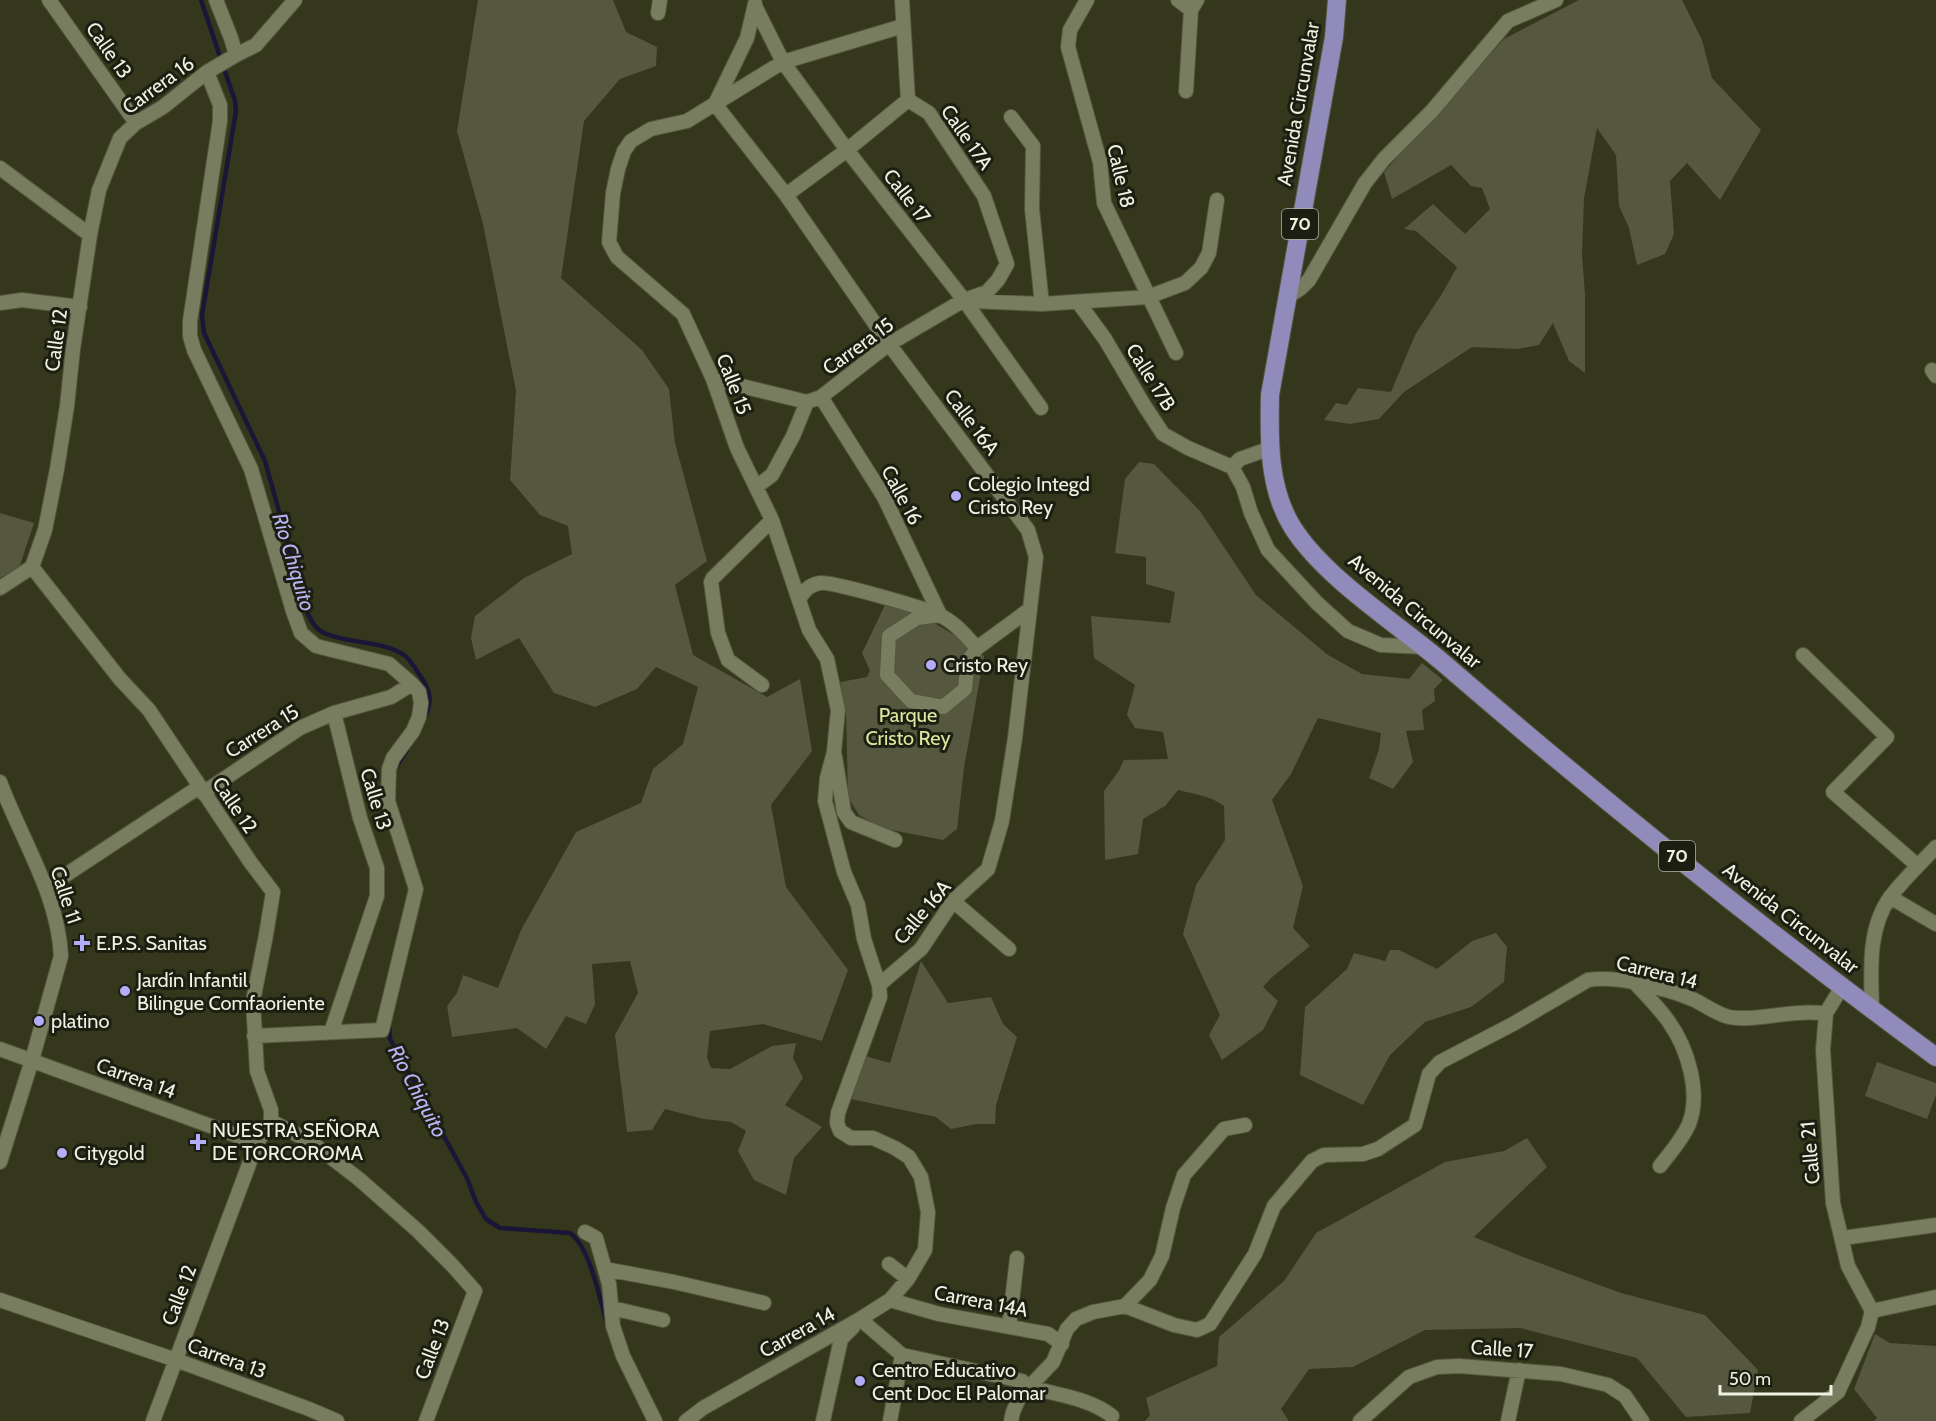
<svg xmlns="http://www.w3.org/2000/svg" width="1936" height="1421" viewBox="0 0 1936 1421" font-family="Cabin,sans-serif">
<rect width="100%" height="100%" fill="#35371c"/>
<!-- green -->
<path fill="#55573e" d="M478,0H613L626,32L657,47L656,66L620,79L584,121L561,278L642,350L669,389L675,443L707,561L675,585L693,655L767,697L800,679L812,751L771,805L786,887L848,970L822,1041L763,1024L710,1031L707,1057L711,1068L730,1069L772,1046L796,1043L793,1058L803,1078L785,1105L822,1127L794,1158L786,1195L754,1180L738,1151L746,1131L731,1122L704,1119L665,1109L652,1130L627,1132L615,1035L638,993L630,961L592,964L595,1004L586,1024L566,1016L546,1049L517,1028L452,1037L447,1006L457,993L463,975L498,988L521,930L576,832L641,803L653,769L683,744L698,687L656,667L637,689L595,707L554,693L519,638L476,660L471,638L475,616L524,578L572,554L568,526L540,515L510,480L516,391L483,224L457,131Z
M1579,0H1682L1702,40L1712,78L1761,130L1720,200L1687,163L1670,181L1674,234L1665,254L1637,265L1629,228L1619,206L1616,155L1597,128L1584,198L1582,255L1585,295V373L1569,361L1553,323L1539,345L1517,349L1472,347L1404,392L1379,419L1350,424L1324,420L1336,403L1347,405L1358,388L1391,392L1415,335L1443,292L1457,267L1416,231L1404,229L1433,204L1465,234L1490,209L1482,188L1471,186L1451,165L1392,199L1384,172L1504,39Z
M1139,462L1154,464L1200,511L1256,595L1328,655L1362,674L1409,679L1422,663L1443,680L1434,689L1435,701L1422,710L1424,730L1406,731L1413,762L1393,789L1369,778L1379,749L1381,733L1318,718L1291,774L1272,800L1303,886L1293,928L1310,946L1271,978L1263,987L1278,1001L1263,1030L1222,1060L1209,1035L1220,1015L1183,934L1196,885L1225,840L1224,806C1211,796 1194,794 1178,790L1165,806L1143,819L1138,854L1105,860L1104,791L1118,772L1124,760L1168,759L1163,732L1135,728L1127,715L1135,685L1094,658L1091,616L1170,623L1175,592L1146,584V557L1115,553L1125,479Z
M0,513L34,523L19,568L0,578Z
M885,605C926,614 951,632 984,656L964,768L957,829L943,840L881,828L859,815L848,797L846,712L840,682L867,677L870,671L862,653Z
M1496,933L1507,947L1504,982L1471,1007L1425,1022L1390,1055L1363,1105L1300,1075L1305,1007L1347,969L1354,953L1385,961L1390,950H1399L1437,969L1472,941Z
M921,961L948,1003L991,997L1003,1024L1017,1037L996,1105L995,1124H976L951,1129L936,1117L851,1099L865,1056L890,1063Z
M1877,1062L1936,1083V1095L1927,1119L1865,1096Z
M1527,1138L1547,1167L1474,1237L1523,1257L1621,1293L1705,1315L1758,1370L1750,1413L1686,1417L1637,1358L1520,1328L1425,1330L1353,1367L1309,1369L1281,1409L1289,1421H1145L1150,1415L1146,1398L1217,1366L1219,1337L1284,1281L1316,1233L1445,1162L1504,1151Z
M1875,1334L1890,1343L1936,1346V1421H1874L1877,1418L1854,1389Z"/>
<g fill="none" stroke-linecap="round" stroke-linejoin="round">
<!-- stream -->
<path stroke="#1b1637" stroke-width="4.5" d="M201,0L235,101L236,111L202,315L204,333L265,461L307,612C311,620 315,629 324,633C348,644 381,640 404,655C411,660 416,670 421,677C432,693 432,702 424,720
M395,769L407,750
M389,1027L390,1039L467,1178L476,1202L486,1219L500,1228L570,1233C590,1247 600,1300 607,1324"/>
<defs>
<path id="minor" d="M49,0L136,123
M1087,0L1070,30L1068,47L1100,162L1104,203L1176,353
M1178,0L1191,10
M755,6L783,62L847,150L964,300L1041,408
M658,13L660,0
M236,55L256,45L295,0
M207,72L220,105V121L190,321V336L194,350L251,469L293,611L301,633L316,646L389,664L412,684L419,692L421,703L419,717L413,731L393,758L389,769L388,801L416,889L382,1030L254,1036
M1186,91L1191,10L1197,0
M715,104L786,195L889,344L1028,530L1036,557L1015,738L1002,821L988,869L953,901L921,949L879,985
M715,104L747,38L755,4
M1011,117L1033,146L1032,209L1042,304
M0,168L90,235
M786,195L847,150L908,100
M1287,297L1301,288L1309,280L1365,183L1384,159L1432,111L1508,21L1556,0
M972,301L1042,304L1148,297L1185,283L1201,268L1209,253L1217,200
M1078,302L1105,339L1144,405L1163,434L1188,448L1232,467
M0,303L22,300L80,307
M1932,370L1936,376
M713,379L807,402L821,397L889,344L964,300L987,292L998,280L1007,264L984,196L929,113L908,100L902,0
M821,397L884,497L940,615
M1232,467L1243,487L1251,513L1268,550L1317,603L1348,631L1381,645L1425,647
M1232,467L1240,459L1271,448
M756,487L772,475L793,436L807,402
M32,567L120,679L149,710L251,863L273,892L266,935L253,1001L257,1071L271,1110V1121L257,1143L153,1421
M32,567L45,530L57,469L67,406L73,349L90,235L99,190L120,138L136,123L163,107L207,72L236,55L231,38L216,0
M0,588L32,567
M799,599C805,590 809,585 820,583C831,581 925,608 939,615C955,622 966,636 977,648
M940,615L917,618L889,636L887,675L911,701L943,707L965,689L968,661L977,648L1030,609
M1803,655L1887,737L1833,792L1918,866
M762,685L728,660L718,633L711,582L713,578L772,520
M835,757L844,812L851,822L895,840
M0,782C21,839 58,894 61,956L32,1060L0,1162
M203,793L300,728L334,713L391,697L412,684
M46,888L199,787
M1890,897L1936,924
M953,901L1009,949
M1636,984C1647,996 1660,1009 1669,1022C1688,1049 1701,1093 1689,1124C1682,1140 1670,1153 1660,1166
M1842,987L1826,1013L1823,1050L1833,1203L1848,1266L1872,1311
M1872,1010C1871,972 1867,928 1891,896C1904,879 1921,863 1936,847
M331,1032L377,896V868L360,818L334,713
M0,1049L257,1143
M271,1121L311,1142L359,1179L418,1231L452,1265L475,1291L426,1421
M585,1232L596,1238L609,1284L613,1326L623,1356L655,1421
M1843,1238L1936,1225
M889,1264L908,1279
M605,1269L674,1282L764,1303
M0,1300L176,1360L309,1409L337,1421
M890,1300L939,1314L1048,1334L1062,1344
M1125,1306L1150,1280L1162,1256L1173,1208L1184,1175L1224,1129L1245,1125
M612,1308L663,1320
M860,1319L902,1355L1022,1381L1029,1387C1057,1395 1089,1398 1112,1416
M1009,1327L1017,1258
M686,1421L703,1408L860,1319L890,1300L908,1279L925,1250L928,1212L921,1177L909,1157L895,1148L873,1138H851L840,1131L837,1123L838,1113L880,997L879,985L864,939L858,905L844,872L825,801L827,778L834,752L838,710L827,659L809,630L772,520L737,448L713,379L683,314L617,257L609,242L613,193L618,169L624,151L631,141L651,129L687,121L783,62L903,26
M823,1421L841,1339L853,1327
M890,1421L902,1355
M1011,1421L1013,1412L1019,1398L1053,1362L1067,1329L1076,1319L1093,1312L1125,1306L1174,1325L1197,1330L1210,1324L1255,1254L1274,1206L1312,1161L1324,1155L1363,1154L1378,1149L1415,1125L1429,1074L1440,1062L1513,1024L1588,980C1616,975 1664,988 1692,999C1704,1004 1716,1014 1729,1017C1750,1021 1777,1014 1798,1013C1808,1012 1817,1013 1826,1013
M1360,1421L1409,1377L1437,1367L1459,1366L1561,1374L1608,1385L1625,1396L1642,1421
M1508,1421L1519,1370
M1801,1421L1838,1392L1868,1327L1872,1311L1936,1297"/>
<path id="primary" d="M1337,0L1334,37L1270,395C1269,439 1268,489 1293,528C1325,578 1395,622 1441,661C1601,799 1766,932 1936,1057"/>
</defs>
<!-- minor casing -->
<use href="#minor" stroke="#54563d" stroke-width="16"/>
<!-- primary casing -->
<use href="#primary" stroke="#54563d" stroke-width="20"/>
<!-- minor -->
<use href="#minor" stroke="#797d5f" stroke-width="14"/>
<!-- primary -->
<use href="#primary" stroke="#908bba" stroke-width="18"/>
</g>
<!-- markers -->
<g fill="#b3adf9" stroke="#1c1e12" stroke-width="2">
<circle cx="956" cy="496" r="6"/>
<circle cx="931" cy="665" r="6"/>
<path d="M79 934h6v6h6v6h-6v6h-6v-6h-6v-6h6z"/>
<circle cx="125" cy="991" r="6"/>
<circle cx="39" cy="1021" r="6"/>
<path d="M195 1133h6v6h6v6h-6v6h-6v-6h-6v-6h6z"/>
<circle cx="62" cy="1153" r="6"/>
<circle cx="860" cy="1381" r="6"/>
</g>
<g text-anchor="middle" dominant-baseline="central" stroke-width="6" stroke-linejoin="round" paint-order="stroke">
<!-- shield labels -->
<g fill="#1c1e12" stroke="#b0b2a3" stroke-width="1.5">
<rect x="1282" y="209" width="36" height="30" rx="4.5"/>
<rect x="1659" y="841" width="36" height="30" rx="4.5"/>
</g>
<g font-size="18" font-weight="bold" fill="#eff1e1">
<text x="1300" y="224">70</text>
<text x="1677" y="856">70</text>
</g>
<!-- street labels -->
<g font-size="20" fill="#eff1e1" stroke="#1c1e12">
<text transform="translate(109 50) rotate(55)">Calle 13</text>
<text transform="translate(158 85) rotate(-36)">Carrera 16</text>
<text transform="translate(1298 104) rotate(-80)">Avenida Circunvalar</text>
<text transform="translate(967 137) rotate(55)">Calle 17A</text>
<text transform="translate(1121 176) rotate(77)">Calle 18</text>
<text transform="translate(907 196) rotate(52)">Calle 17</text>
<text transform="translate(56 340) rotate(-82)">Calle 12</text>
<text transform="translate(858 346) rotate(-36)">Carrera 15</text>
<text transform="translate(1151 377) rotate(58)">Calle 17B</text>
<text transform="translate(734 384) rotate(69)">Calle 15</text>
<text transform="translate(972 422) rotate(53)">Calle 16A</text>
<text transform="translate(902 495) rotate(62)">Calle 16</text>
<text transform="translate(1415 611) rotate(40)">Avenida Circunvalar</text>
<text transform="translate(262 731) rotate(-32)">Carrera 15</text>
<text transform="translate(376 799) rotate(73)">Calle 13</text>
<text transform="translate(235 805) rotate(56)">Calle 12</text>
<text transform="translate(66 895) rotate(72)">Calle 11</text>
<text transform="translate(922 912) rotate(-50)">Calle 16A</text>
<text transform="translate(1791 918) rotate(38)">Avenida Circunvalar</text>
<text transform="translate(1657 972) rotate(14)">Carrera 14</text>
<text transform="translate(136 1078) rotate(20)">Carrera 14</text>
<text transform="translate(1810 1153) rotate(-95)">Calle 21</text>
<text transform="translate(179 1295) rotate(-69)">Calle 12</text>
<text transform="translate(981 1301) rotate(11)">Carrera 14A</text>
<text transform="translate(797 1332) rotate(-29)">Carrera 14</text>
<text transform="translate(432 1349) rotate(-69)">Calle 13</text>
<text transform="translate(1502 1349) rotate(4)">Calle 17</text>
<text transform="translate(227 1358) rotate(20)">Carrera 13</text>
</g>
<!-- poi labels -->
<g font-size="20" fill="#eff1e1" stroke="#1c1e12" text-anchor="start">
<text x="968" y="484">Colegio Integd<tspan x="968" dy="23">Cristo Rey</tspan></text>
<text x="943" y="665">Cristo Rey</text>
<text x="96" y="943">E.P.S. Sanitas</text>
<text x="137" y="980">Jardín Infantil<tspan x="137" dy="23">Bilingue Comfaoriente</tspan></text>
<text x="51" y="1021">platino</text>
<text x="212" y="1130">NUESTRA SEÑORA<tspan x="212" dy="23">DE TORCOROMA</tspan></text>
<text x="74" y="1153">Citygold</text>
<text x="872" y="1370">Centro Educativo<tspan x="872" dy="23">Cent Doc El Palomar</tspan></text>
</g>
<!-- park labels -->
<g font-size="20" fill="#dee69f" stroke="#1c1e12">
<text x="908" y="715">Parque<tspan x="908" dy="23">Cristo Rey</tspan></text>
</g>
<!-- water labels -->
<g font-size="21" font-style="italic" fill="#bab5f6" stroke="#1c1e12">
<text transform="translate(294 562) rotate(73)">Río Chiquito</text>
<text transform="translate(418 1091) rotate(62)">Río Chiquito</text>
</g>
</g>
<!-- scale -->
<path d="M1720 1385v9h111v-9" fill="none" stroke="#eff1e1" stroke-width="3"/>
<text x="1729" y="1385" font-size="18" fill="#eff1e1" stroke="#1c1e12" stroke-width="4.5" paint-order="stroke">50 m</text>
</svg>
